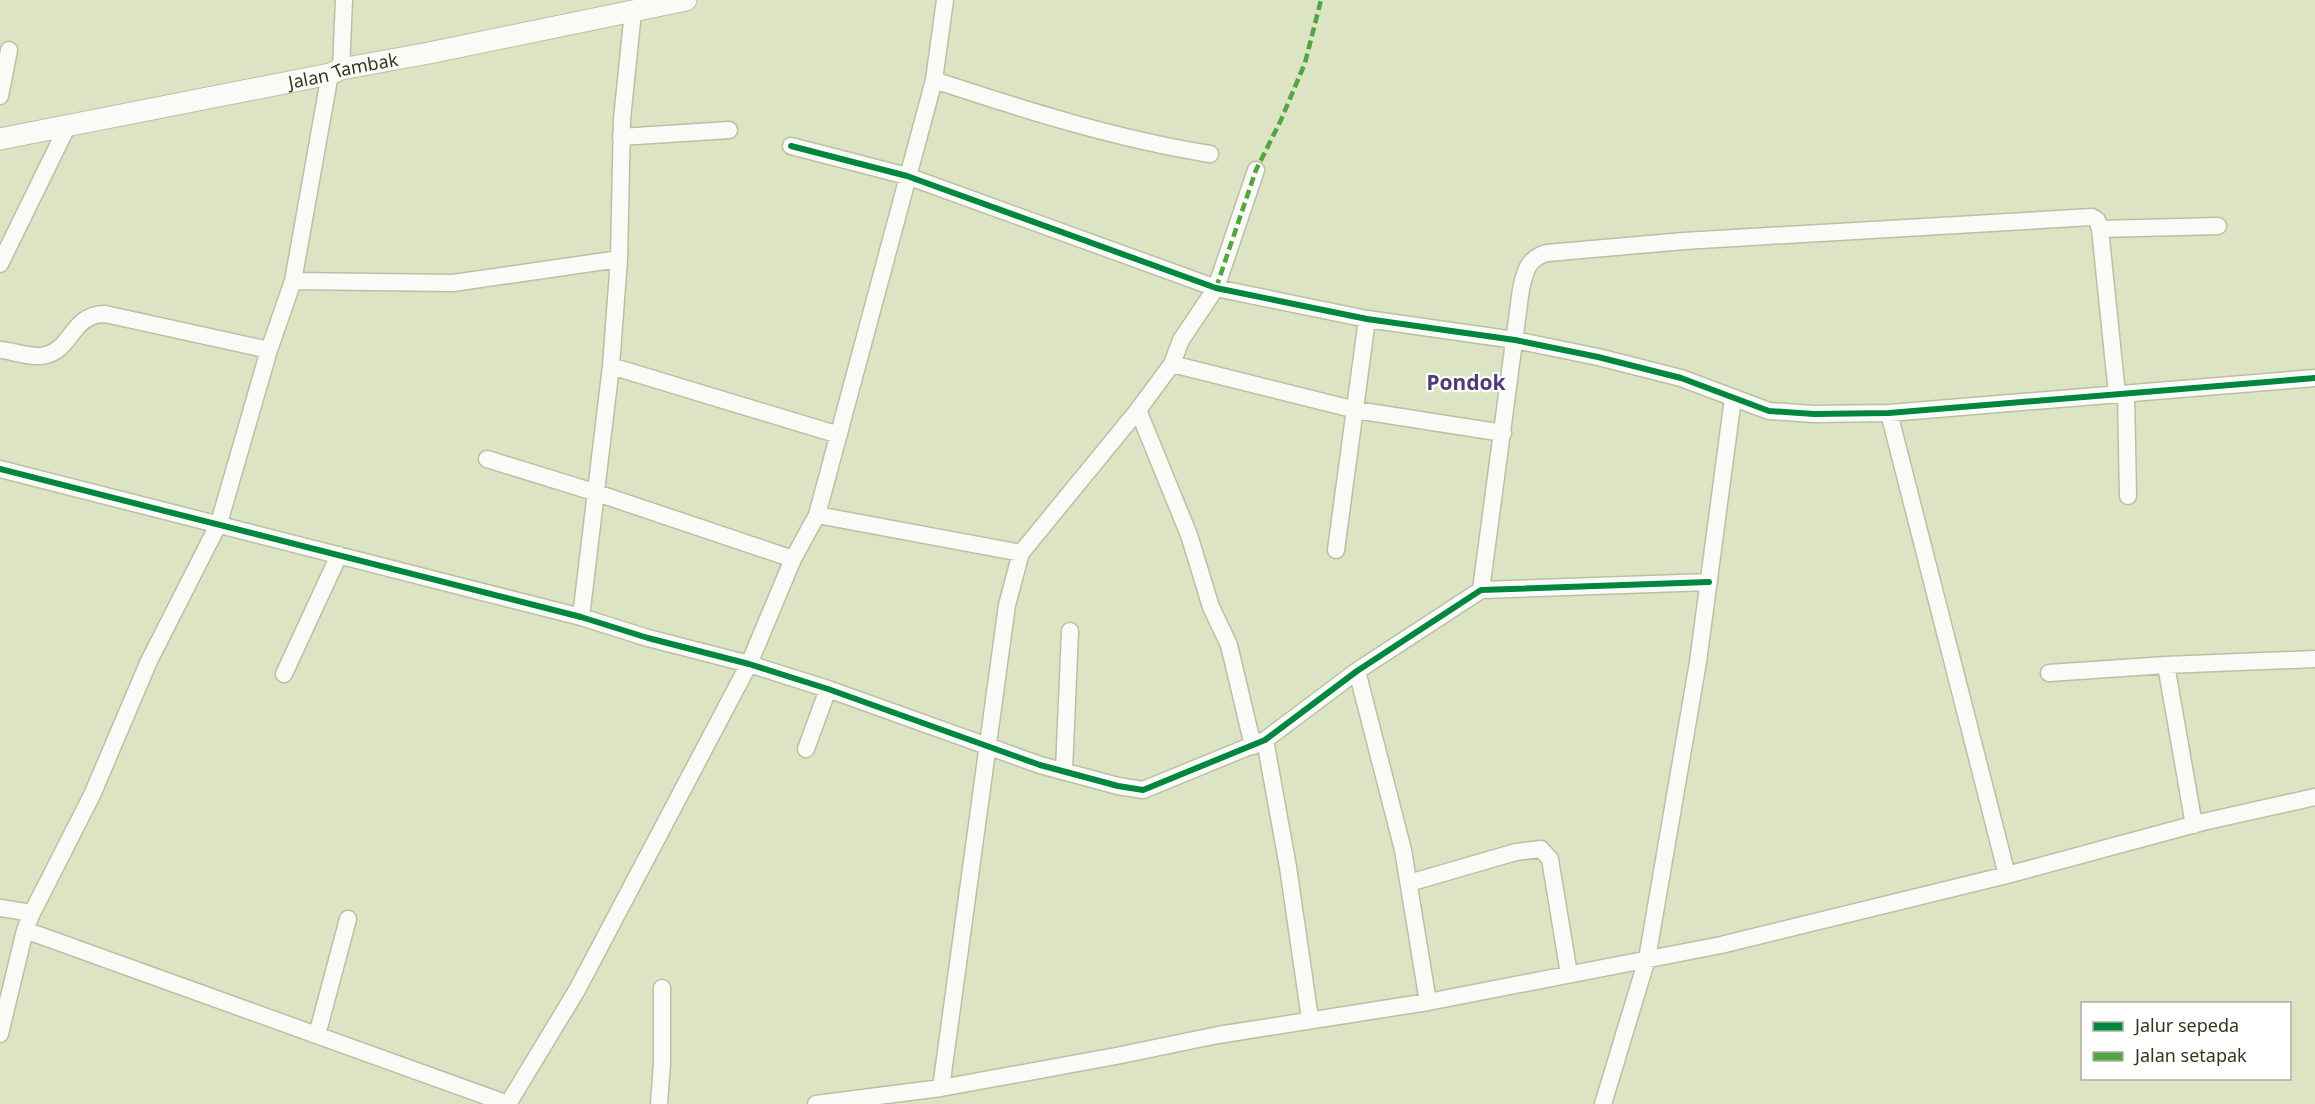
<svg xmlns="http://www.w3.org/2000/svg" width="2315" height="1104" viewBox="0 0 2315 1104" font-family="'Noto Sans',sans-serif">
<rect width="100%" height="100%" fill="#dce4c3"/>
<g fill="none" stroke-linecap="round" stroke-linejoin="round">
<defs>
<path id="minor" d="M341,69L344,0
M934,80C1025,110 1116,139 1210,154
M0,96L9,50
M621,137L729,130
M791,146L907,176L1216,288L1367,319L1515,340L1598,357L1681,378L1769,411L1814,414L1889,413L2315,378
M2100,229L2218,226
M0,264L68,125
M293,281L453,283L619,259
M0,350C14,351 33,359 46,355C72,349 72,314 105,314L269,350
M1172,364L1356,410L1503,433
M611,366L839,435
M2126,394L2128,496
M1138,410L1189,535L1211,607L1229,645L1253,746
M1889,413L2007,875
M487,459L597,493L793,559
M0,469L581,617L648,638L749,664L828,689L1040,765L1118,786L1143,790L1265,740L1357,671L1481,590L1709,582
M817,515L1021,553
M1336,550L1367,319
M1481,590L1521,289C1525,271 1528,258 1547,253L1684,241L2092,217L2097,220L2100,229L2117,394
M581,617L611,366L619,259L622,119L633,12
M1357,671L1403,850L1428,1002
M2049,673L2166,665
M284,674L339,555
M1265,740L1288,867L1310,1019
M806,749L828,689
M1064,771L1070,631
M2194,825L2166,665L2315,659
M1409,883L1516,852L1541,849L1550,859L1569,974
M0,908L32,913
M25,930L508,1104
M0,1034L25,930L32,913L92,795L149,661L219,523L269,350L293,281L330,74
M317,1035L348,919
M941,1088L1007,605L1021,553L1138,410L1172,364L1181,340L1216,288L1256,170
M508,1104L577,990L749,664L793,559L817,515L934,80L945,0
M659,1104L662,1063V988
M816,1104L941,1088L1116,1056L1218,1035L1428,1002L1721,945L2007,875L2203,822L2315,797
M1603,1104L1647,959L1698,662L1733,398"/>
<g id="tertiary">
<path id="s1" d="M0,139L330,74L341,69L429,53L686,0"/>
</g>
</defs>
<!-- minor casing -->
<use href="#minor" stroke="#bac0a6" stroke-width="19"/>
<!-- tertiary casing -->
<use href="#tertiary" stroke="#bac0a6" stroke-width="23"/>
<!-- minor -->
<use href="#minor" stroke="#fafbf6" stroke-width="16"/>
<!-- tertiary -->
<use href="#tertiary" stroke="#fafbf6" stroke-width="21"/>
<!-- quiet -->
<path stroke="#52a541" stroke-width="4.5" stroke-dasharray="9 4.5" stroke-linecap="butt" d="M1216,288L1256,170L1281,120L1305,63L1321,0"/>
<defs>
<path id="cycleway" d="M791,146L907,176L1216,288L1367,319L1515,340L1598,357L1681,378L1769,411L1814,414L1889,413L2315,378
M0,469L581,617L648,638L749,664L828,689L1040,765L1118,786L1143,790L1265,740L1357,671L1481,590L1709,582"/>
</defs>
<!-- cycleway casing -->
<use href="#cycleway" stroke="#fff" stroke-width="10"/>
<!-- cycleway -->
<use href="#cycleway" stroke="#00873e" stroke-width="6"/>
</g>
<g text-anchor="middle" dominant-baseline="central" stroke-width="4.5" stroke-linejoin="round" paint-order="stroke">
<!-- street labels -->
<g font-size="18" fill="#32361f" stroke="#fff">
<text stroke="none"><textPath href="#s1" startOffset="350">Jalan Tambak</textPath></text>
</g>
<!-- quarter labels -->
<g font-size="21" font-weight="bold" fill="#503b78" stroke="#fff">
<text x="1466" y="382">Pondok</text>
</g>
</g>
<!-- legend -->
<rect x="2081" y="1002" width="210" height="78" fill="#ffffff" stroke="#adafa5" stroke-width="1.5"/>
<rect x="2093" y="1022" width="30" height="9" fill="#00873e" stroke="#adafa5" stroke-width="1.5"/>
<text x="2135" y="1032" font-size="18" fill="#32361f">Jalur sepeda</text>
<rect x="2093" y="1052" width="30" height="9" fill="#52a541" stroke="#adafa5" stroke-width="1.5"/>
<text x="2135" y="1062" font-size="18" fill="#32361f">Jalan setapak</text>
</svg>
